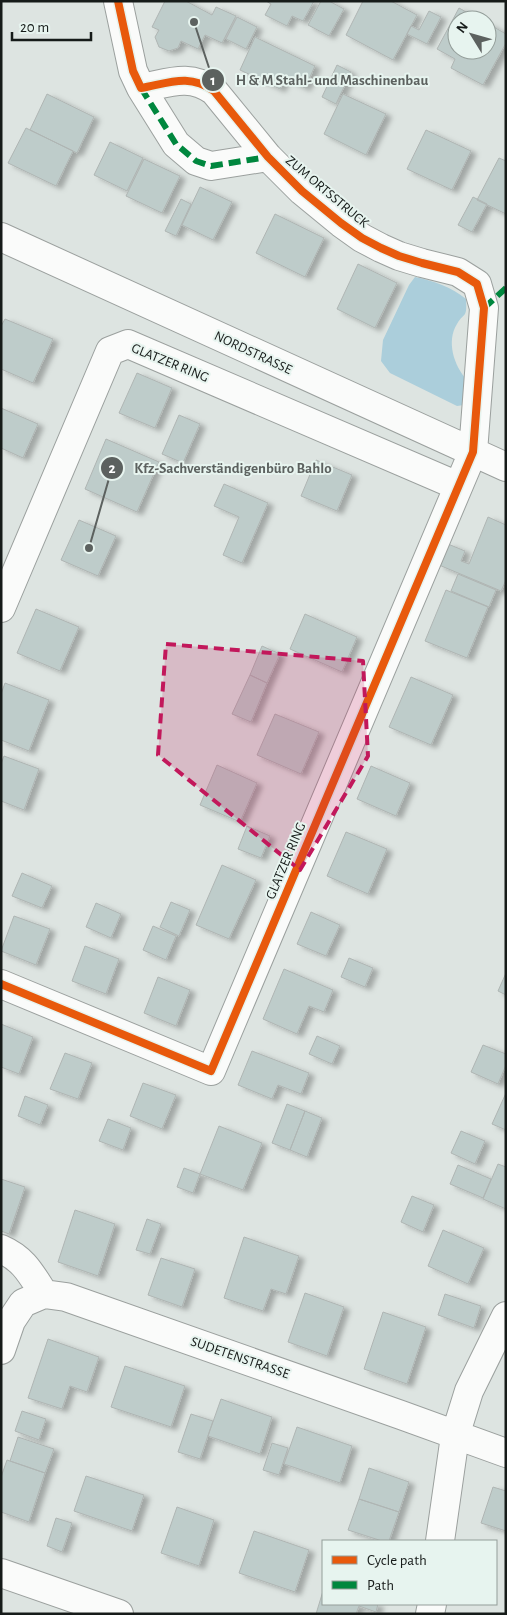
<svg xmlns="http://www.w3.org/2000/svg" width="507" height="1615" viewBox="0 0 507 1615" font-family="'Alegreya Sans',sans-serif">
<defs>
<filter id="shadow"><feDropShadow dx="5.5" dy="3" stdDeviation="2.5" flood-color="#0004"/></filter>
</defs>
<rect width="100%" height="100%" fill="#dde4e1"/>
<!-- water -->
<path fill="#abcedb" d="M415,277C434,281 451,287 466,299C467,319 465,311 457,324C446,341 454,366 467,380L464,405L457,406L390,373L381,361L383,340L409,285Z"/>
<!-- building -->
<path fill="#beccca" stroke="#afb5b3" filter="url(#shadow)" d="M165,1H186L212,15L216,7L236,16L222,43L205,35L198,49L181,41L178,48L169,51L159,47L155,37L159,30L152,27Z
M266,1H314L303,21L292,16L287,26L265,15L271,4Z
M321,1H329L344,9L329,36L308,25Z
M363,1H391L417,15L393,60L346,35Z
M459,8L481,20H457V50H487V23L506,34V43L483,85L451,68L455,59L437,49Z
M429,11L441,17L427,44L407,34L411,26L419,30Z
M237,17L257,27L246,49L226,39Z
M255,37L315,66L305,88L285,78L280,89L240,70Z
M337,65L351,72L336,104L322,97Z
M47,94L94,117L77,153L30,130Z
M343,94L386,114L366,155L324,134Z
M26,128L73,151L56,186L8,163Z
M426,130L471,151L452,190L407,169Z
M110,142L143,158L127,191L94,175Z
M499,158L506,161V214L477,200Z
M144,159L180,176L162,213L126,196Z
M200,187L232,202L213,240L182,225Z
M473,197L487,204L472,232L458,225Z
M181,199L191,204L176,236L165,231Z
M275,214L324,238L305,277L256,253Z
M358,264L397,283L375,328L337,309Z
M5,319L53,339L33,383L1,369V326Z
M137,373L172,388L155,428L119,413Z
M1,408L38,424L23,458L1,448Z
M179,415L200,424L183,463L162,454Z
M106,439L159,462L137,512L85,489Z
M316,460L352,475L337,511L301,496Z
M224,484L268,503L242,563L223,555L239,517L214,506Z
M488,517L506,525V580L501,591L439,565L448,544L465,551L461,561L469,564Z
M79,520L116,536L98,576L61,560Z
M458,574L496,590L489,607L451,591Z
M446,590L488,607L467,658L425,641Z
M36,609L79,627L60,671L17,653Z
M305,614L357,637L342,672L290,649Z
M262,646L280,654L267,683L250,675Z
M250,675L267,683L251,722L232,714Z
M411,677L453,695L431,745L389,727Z
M5,683L49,700L29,751L1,740V694Z
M275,714L319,732L301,774L257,755Z
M4,756L39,769L24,810L1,801V764Z
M217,765L257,783L240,822L200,805Z
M371,766L410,783L396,816L357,799Z
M247,826L270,836L261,858L238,849Z
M346,832L387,849L368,894L327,876Z
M222,865L256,880L229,939L196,925Z
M22,873L52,886L42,908L12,896Z
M171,902L190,910L179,936L160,927Z
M96,903L121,914L111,938L86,927Z
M311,912L340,925L326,956L297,944Z
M14,916L50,929L36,965L1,951Z
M153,926L176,936L166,960L143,950Z
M85,946L119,959L106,994L72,981Z
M349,958L373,968L365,987L341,977Z
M284,969L333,990L324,1012L309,1006L297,1034L263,1019Z
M506,973V995L498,991Z
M158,977L190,990L176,1026L144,1013Z
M1,1024L33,1037L19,1074L1,1067Z
M317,1036L340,1046L332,1064L309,1054Z
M483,1045L506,1054V1065L498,1084L471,1072Z
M252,1051L309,1073L301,1094L278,1085L272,1099L238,1085Z
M65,1053L92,1063L78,1099L50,1089Z
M143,1083L176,1095L162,1129L130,1116Z
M506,1093V1130L492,1124Z
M25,1096L48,1105L40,1125L18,1116Z
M287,1104L305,1111L290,1150L272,1143Z
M305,1111L322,1118L307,1157L290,1150Z
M108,1119L131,1128L123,1150L99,1141Z
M219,1126L262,1143L243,1190L200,1174Z
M461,1131L485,1141L475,1164L451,1153Z
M498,1164L506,1167V1209L483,1199Z
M458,1165L491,1179L483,1198L450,1184Z
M184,1168L200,1174L193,1193L177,1187Z
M1,1179L25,1187L9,1234L1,1231Z
M412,1196L434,1205L423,1232L401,1222Z
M75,1210L115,1224L98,1276L58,1262Z
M147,1219L161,1224L150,1254L136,1250Z
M443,1230L484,1248L468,1284L428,1266Z
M244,1237L299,1256L286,1294L271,1289L263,1311L224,1298Z
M161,1258L195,1269L182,1307L148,1295Z
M305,1293L344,1307L327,1356L288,1342Z
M445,1294L481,1306L474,1328L438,1315Z
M383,1312L426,1327L407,1384L364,1369Z
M48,1339L99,1357L87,1392L70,1386L62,1409L28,1398Z
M125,1366L185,1386L171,1427L111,1407Z
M221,1399L272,1417L260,1454L208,1436Z
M22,1411L46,1419L39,1440L15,1431Z
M191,1414L213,1421L200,1459L178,1452Z
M297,1427L352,1446L340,1483L284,1464Z
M18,1437L54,1449L45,1473L10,1461Z
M272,1443L288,1448L279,1475L263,1470Z
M7,1460L45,1473L29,1522L1,1512V1477Z
M369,1468L409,1482L399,1512L359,1499Z
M86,1476L144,1495L132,1531L74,1511Z
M493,1487L506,1491V1531L481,1523Z
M359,1499L399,1512L389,1541H382L348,1530Z
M177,1507L214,1520L199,1566L161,1553Z
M56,1518L72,1523L62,1552L47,1546Z
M254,1531L309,1550L295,1592L239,1573Z
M323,1591V1604H378L376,1612L359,1606L356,1614H316Z"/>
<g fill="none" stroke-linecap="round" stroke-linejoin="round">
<defs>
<path id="minor" d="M141,88L176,144L196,161L211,166L268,157
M1,237L506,467
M1,608L110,351L128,344L458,486
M1,984L211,1071L473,452L484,308L477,284L458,272L422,263L399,256L381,248L362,238L341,223L302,191L268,157L214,91C189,73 169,83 141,88L133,71L118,1
M1,1249C24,1259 31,1274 44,1294
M1,1350L11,1321L23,1303L44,1294L66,1297L401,1415L506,1453
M440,1541L455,1436L469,1391L506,1316
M1,1573L119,1614
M430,1614L432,1604"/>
</defs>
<!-- minor casing -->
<use href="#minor" stroke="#9ba09e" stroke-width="30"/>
<!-- minor -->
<use href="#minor" stroke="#fafbfa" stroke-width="28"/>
<!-- quiet -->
<path stroke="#00873e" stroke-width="6" stroke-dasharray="12 6" stroke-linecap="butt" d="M141,88L176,144L196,161L211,166L268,157
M484,308L506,288"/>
<defs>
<path id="cycleway" d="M1,984L211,1071L473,452L484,308L477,284L458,272L422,263L399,256L381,248L362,238L341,223L302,191L268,157L214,91C189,73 169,83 141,88L133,71L118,1"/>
</defs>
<!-- cycleway casing -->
<use href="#cycleway" stroke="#e7f4ef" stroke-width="11"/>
<!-- cycleway -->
<use href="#cycleway" stroke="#e8590c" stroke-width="8"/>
</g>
<!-- marked area -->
<path fill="#c2185b" fill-opacity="0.2" stroke="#c2185b" stroke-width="4" stroke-dasharray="10 6" stroke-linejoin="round" d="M166,644L363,661L368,756L300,870L158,755Z"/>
<g text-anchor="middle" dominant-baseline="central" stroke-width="4" stroke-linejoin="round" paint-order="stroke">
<!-- street labels -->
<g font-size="14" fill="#161b19" stroke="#e7f4ef">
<text transform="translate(327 192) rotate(40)">ZUM ORTSSTRUCK</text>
<text transform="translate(253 353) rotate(25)">NORDSTRASSE</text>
<text transform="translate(170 363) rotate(22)">GLATZER RING</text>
<text transform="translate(286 861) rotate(-67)">GLATZER RING</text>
<text transform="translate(240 1358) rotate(19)">SUDETENSTRASSE</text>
</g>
</g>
<!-- callouts -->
<path fill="none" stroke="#5c615f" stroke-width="2" d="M194 22L213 80M89 548L112 468"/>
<g fill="#5c615f" stroke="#e7f4ef" stroke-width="2">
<circle cx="194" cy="22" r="5"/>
<circle cx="89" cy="548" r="5"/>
<circle cx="213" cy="80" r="12"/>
<circle cx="112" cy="468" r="12"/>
</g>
<g font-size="15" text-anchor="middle" font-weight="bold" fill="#fff">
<text x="213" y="85">1</text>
<text x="112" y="473">2</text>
</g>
<g font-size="15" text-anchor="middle" font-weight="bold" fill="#5c615f" stroke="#e7f4ef" stroke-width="4" stroke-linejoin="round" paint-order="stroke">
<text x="332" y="85">H &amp; M Stahl- und Maschinenbau</text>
<text x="233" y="473">Kfz-Sachverständigenbüro Bahlo</text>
</g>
<!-- border -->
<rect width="507" height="1615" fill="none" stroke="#161b19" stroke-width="5"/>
<!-- legend -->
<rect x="322" y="1540" width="175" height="65" fill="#e7f4ef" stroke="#939d99"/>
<rect x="332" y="1556" width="25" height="8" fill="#e8590c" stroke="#939d99"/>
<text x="367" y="1565" font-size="15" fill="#161b19">Cycle path</text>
<rect x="332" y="1581" width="25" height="8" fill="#00873e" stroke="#939d99"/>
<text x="367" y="1590" font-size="15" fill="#161b19">Path</text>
<!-- north arrow -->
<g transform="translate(472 35) rotate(307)"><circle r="24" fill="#e7f4ef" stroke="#939d99"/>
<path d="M0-4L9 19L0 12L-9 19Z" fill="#5c615f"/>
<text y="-8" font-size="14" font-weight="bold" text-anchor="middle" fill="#161b19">N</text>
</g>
<!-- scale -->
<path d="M12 32v8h79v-8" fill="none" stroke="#161b19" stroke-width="2.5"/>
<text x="20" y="32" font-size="15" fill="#161b19" stroke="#e7f4ef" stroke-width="4" paint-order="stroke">20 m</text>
</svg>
